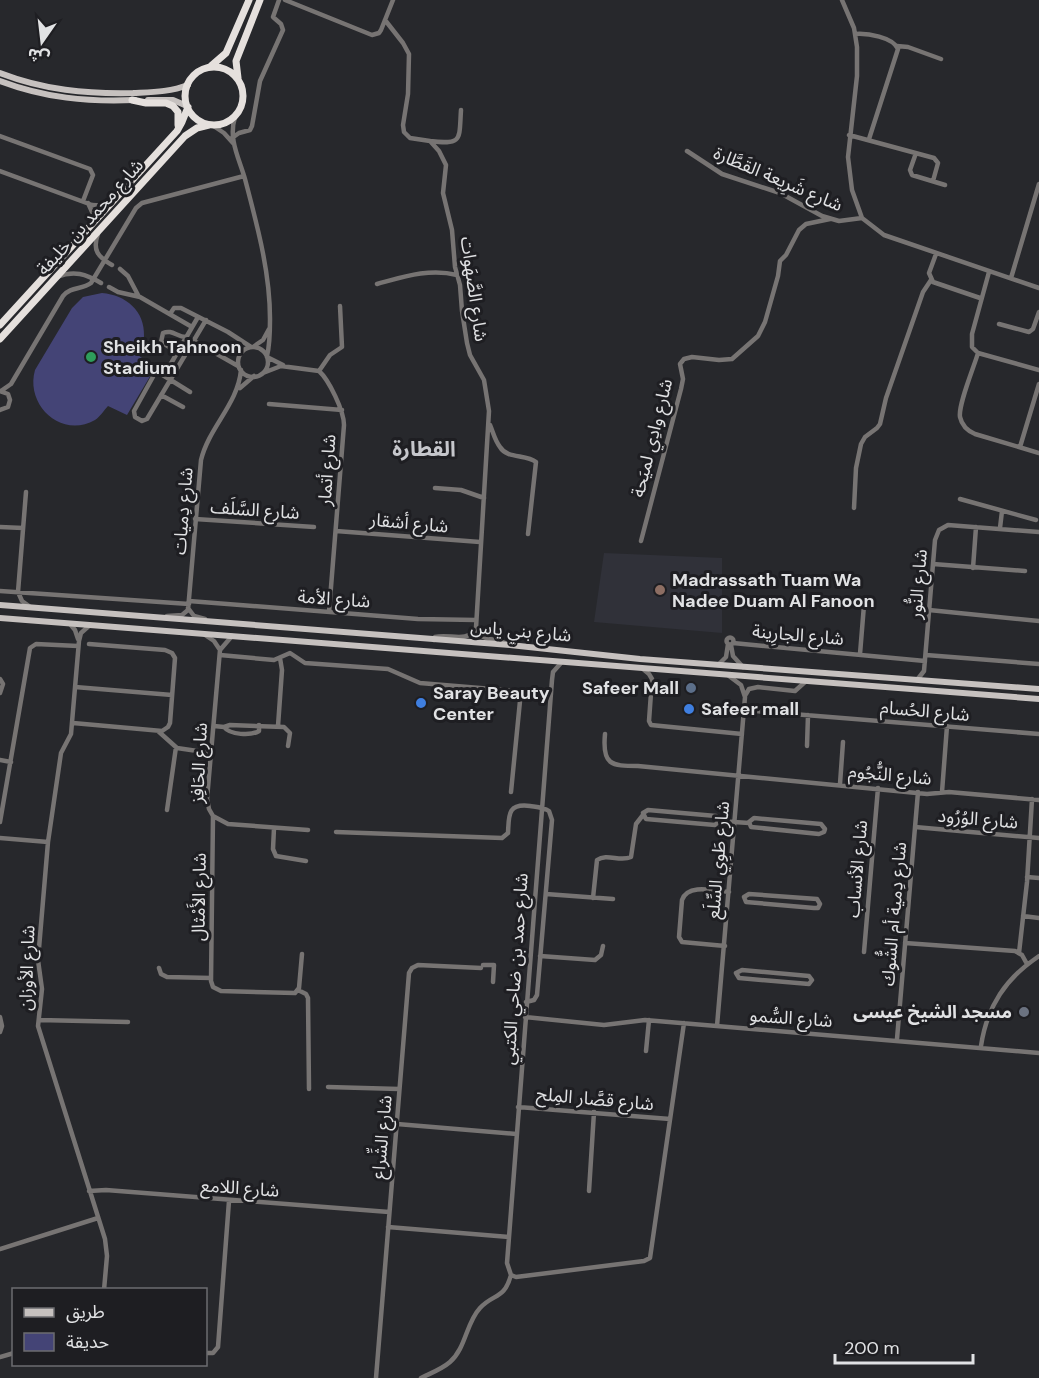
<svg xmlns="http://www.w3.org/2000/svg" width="1039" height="1378" viewBox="0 0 1039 1378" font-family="'DM Sans','Noto Sans Arabic',sans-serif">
<rect width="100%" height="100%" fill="#27282c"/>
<!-- built -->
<path fill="#303139" d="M604,553L722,558V633L594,622Z"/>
<!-- green -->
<path fill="#444476" d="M102,293C126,295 145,311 144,336C144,342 140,349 138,355L155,368L127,415L108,406C104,410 100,417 95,420C61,439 25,405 35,370L72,308L83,297Z"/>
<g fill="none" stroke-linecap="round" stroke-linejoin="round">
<!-- minor -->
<path stroke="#777473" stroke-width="4.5" d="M285,0L372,35L379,33L381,30L393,0
M842,0L854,28L857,47V76L848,157L852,190L862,218L884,235L1039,288
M385,20L403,43L409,54L408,94L403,125L404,132L410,138L430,141L439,151L446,165L443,193L452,230L455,267L460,285L462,311L467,343L470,355L484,380L489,411L476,628C480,642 493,637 505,643
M855,34C867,33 893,37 898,49L869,139
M897,46L908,47L941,59
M235,117C228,139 239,158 245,179C257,225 270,271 270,319C270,331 270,344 267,356
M212,125L224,133L233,143
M849,135L934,158L938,163L933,181
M0,136L90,169L93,175L83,201
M232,138L239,133L250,130L252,126L260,81L283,30L281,24L273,17L279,0
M430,141C463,145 459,140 461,110
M687,151L722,174L780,193L822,216L839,221L862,218
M916,153L910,170L912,175L945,185
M0,171L92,205L108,206
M88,203L93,214V222
M98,234C92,250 98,257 112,265
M936,254L929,273L933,282L980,298
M120,269L128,276L138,295
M989,272L972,334V347L978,353L1039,370
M57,277C74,270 86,274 101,283
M1011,278L1039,184
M377,284C403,277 429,268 457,275
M109,287L118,292L140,297L192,327
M170,314L174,308H181L228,332L251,347
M198,317L166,372L154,375L134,411L135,417L142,421L147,419L206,320
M999,324L1029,332L1033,329L1039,312
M194,341L238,366
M253,347L263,340L269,329
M238 362a15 15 0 1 1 30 0a15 15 0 1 1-30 0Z
M978,353C974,367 958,405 960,417C962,426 968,431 975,434L1039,453
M176,354L171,348L161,342L163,333C172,329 177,337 186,337
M267,357L283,365
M319,371L330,355L342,347L340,306
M263,373L281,366L319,371C329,380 344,411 344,425L329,612
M161,374L190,392
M240,388L254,376
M0,391L8,394L10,400L8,407L0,410
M1,391L11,384L63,296C71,286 82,290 91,283L136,208L142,203L244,176
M161,395L183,407
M269,404L342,410
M490,425C493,432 495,441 500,447C507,459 526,454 536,462L528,534
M1020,447L1039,384
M435,488L461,490L484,498
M26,492L18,592L22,601L29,606
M960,499L1036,520
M854,508L856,468L861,444L865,437L877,428L880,424L886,398L923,292L931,280
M195,519L314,527
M0,527L23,528
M1000,528L1002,511
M336,531L480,542
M641,541L681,389L683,379L680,364L684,359L692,357L719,360L732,359L758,336L765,322L778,276L780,261L786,255L799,230L806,224L830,219
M933,564L1025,571
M973,568L976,527
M0,591L189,604
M189,601L418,619L476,620
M188,608L194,616L205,619
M929,610L1039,621
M167,616L182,615L188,610L201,460C209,427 238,404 241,370
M70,624L75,630L78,639
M90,625L81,633L79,641L71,734L61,753L48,842L38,960L42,989L38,1026L105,1239L107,1256L104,1290
M205,635L214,641L220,650
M232,636L220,650L207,799L209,809L213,816L228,824L308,830
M726.5 641a3.5 3.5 0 1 1 7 0a3.5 3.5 0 1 1-7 0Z
M434,640L435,637C450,633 466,644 476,628
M733,643L925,661
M731,645L733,656L743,667
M860,654L864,605
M220,655L274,660L290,653L305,663L388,669L420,683L551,694
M926,655L1039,664
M561,663L553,672L552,680L507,1263L511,1275L516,1277L644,1261L650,1258L684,1023
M718,665L726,657L728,644
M643,669L649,674L652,679L649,721L651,725L742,734
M0,679L3,684L0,693
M917,680L924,671L935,540L939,530L948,525L1039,532
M75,687L172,695
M746,694L749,689L758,687L795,691L805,682
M744,710L1039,734
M73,723L162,731L168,727L170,723L175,658L172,653L165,650L89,644
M214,726L224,727L230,725L284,727L290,733L288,746
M278,726L282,670L280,658
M224,727C230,735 251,736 259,731V725
M158,731L177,748L211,753
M605,734C602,765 611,766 638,766L927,794L949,792L1039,800
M807,746L808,715
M0,760L11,762
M840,784L843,742
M511,792L520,701L517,691
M942,792L947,726
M167,810L176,747
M648,810L716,816L719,821L715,825L646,819L643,813Z
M213,816L211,981L213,987L221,991L295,993L299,988L302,954
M754,818L821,824L825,829L824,832L819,834L751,827L749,822Z
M719,821L749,823
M0,822L30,648L36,644L78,646
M915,827L1039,838
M274,828L273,849L276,856L306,861
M336,832L502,838L508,833C509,816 507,803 530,806C537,807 543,807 549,811L552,820L537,995L534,1000L526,1002
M0,838L48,842
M1027,877L1039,878
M546,894L613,899
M749,894L817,899L820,904L818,908H814L746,902L744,897Z
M593,898L597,860C607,853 620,862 631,857L636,824L643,815
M1023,916L1039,918
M905,943L1015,951L1022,955L1027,964
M725,946L682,942L679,937L682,900C688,883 715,891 729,892
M864,952L878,788
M1019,953L1027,882L1032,799
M540,956L595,960L601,955L603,946
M483,965H494L493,982
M159,968L161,974L167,977L211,978
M742,970L809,976L812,980L809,984L739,978L736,973Z
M298,990L306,994L308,998L309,1089
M0,1017L2,1026L0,1032
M525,1017L604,1025L645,1020L1039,1053
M39,1020L128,1022
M717,1026L745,697L741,685L729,676
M897,1039L918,792
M981,1046C987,1006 1006,978 1039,956
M646,1051L649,1020
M328,1087L399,1089
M518,1107L670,1119
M397,1124L516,1134
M89,1191L106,1190L389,1212
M589,1191L594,1112
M388,1227L509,1237
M0,1249L98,1218
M206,1353H213L218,1347L229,1201
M0,1357L14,1353
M376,1378L409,973L412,968L418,965L481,968
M421,1378C431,1373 442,1369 450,1362C466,1348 466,1323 480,1308C494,1293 504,1300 511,1275"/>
<!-- major -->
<path stroke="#c6c1bf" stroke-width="6" d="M0,73C44,90 86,94 133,93C152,92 170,92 188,85
M0,81C45,98 87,102 135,100
M148,100H173L187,106
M0,605L510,645L640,659L1039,689
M0,618L1039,699"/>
<!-- highway -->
<path stroke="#e5e0dd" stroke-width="7" d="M211,66L226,53L249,0
M185 96a29 29 0 1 1 58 0a29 29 0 1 1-58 0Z
M238,78L236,61L260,0
M132,100L146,103H166L173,106L178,112V125
M0,325L177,131L182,122L188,107
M0,339L185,136L197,128L209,125"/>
</g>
<!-- markers -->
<circle fill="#2e9e5b" stroke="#1e1e22" stroke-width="2" cx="91" cy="357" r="6"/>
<circle fill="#8d6e63" stroke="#1e1e22" stroke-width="2" cx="660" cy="590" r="6"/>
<circle fill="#5c6f8a" stroke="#1e1e22" stroke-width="2" cx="691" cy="688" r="6"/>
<g fill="#3f7fe0" stroke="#1e1e22" stroke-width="2">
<circle cx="421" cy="703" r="6"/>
<circle cx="689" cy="709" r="6"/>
</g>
<circle fill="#6b7280" stroke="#1e1e22" stroke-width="2" cx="1024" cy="1012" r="6"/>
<g text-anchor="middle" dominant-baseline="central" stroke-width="6" stroke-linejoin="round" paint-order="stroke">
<!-- street labels -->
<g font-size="18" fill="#e1e2e4" stroke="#1e1e22">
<text transform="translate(778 179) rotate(23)">شارع شَرِيعة القَطَّارة</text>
<text transform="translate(90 217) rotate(-48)">شارع محمد بن خليفة</text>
<text transform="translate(474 289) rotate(82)">شارع الصَّهَوات</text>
<text transform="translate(652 438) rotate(-76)">شارع وادِي لميَحة</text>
<text transform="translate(327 470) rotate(-86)">شارع أتمار</text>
<text transform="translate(255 510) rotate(4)">شارع السَّلَف</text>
<text transform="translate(183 511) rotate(-85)">شارع دِميات</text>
<text transform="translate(409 523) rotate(5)">شارع أشقار</text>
<text transform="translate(918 584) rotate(-85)">شارع النُّور</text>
<text transform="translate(334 599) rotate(4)">شارع الأمة</text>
<text transform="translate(521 631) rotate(5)">شارع بني ياس</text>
<text transform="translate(798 635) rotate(5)">شارع الجارِينة</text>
<text transform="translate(925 711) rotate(5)">شارع الحُسام</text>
<text transform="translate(199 763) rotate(-87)">شارع الحَافِز</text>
<text transform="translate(890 775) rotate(5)">شارع النُّجُوم</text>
<text transform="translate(978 819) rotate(5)">شارع الوُرُود</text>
<text transform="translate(718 860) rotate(-85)">شارع طَوِي السِّلَع</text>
<text transform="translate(857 869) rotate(-85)">شارع الأنساب</text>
<text transform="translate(199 897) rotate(-89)">شارع الأَمْثال</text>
<text transform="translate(894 914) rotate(-85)">شارع دِمية أم الشُّوك</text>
<text transform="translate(27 968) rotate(-88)">شارع الأوزان</text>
<text transform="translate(515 969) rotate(-86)">شارع حمد بن ضاحي الكتبي</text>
<text transform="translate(791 1018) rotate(4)">شارع السُّمو</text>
<text transform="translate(595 1099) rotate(5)">شارع قصَّار المِلح</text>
<text transform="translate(382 1137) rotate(-85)">شارع الشِّراع</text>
<text transform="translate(240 1188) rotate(4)">شارع اللامع</text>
</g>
<!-- poi labels -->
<g font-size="18" font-weight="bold" fill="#e1e2e4" stroke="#1e1e22" text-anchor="start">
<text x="103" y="347">Sheikh Tahnoon<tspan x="103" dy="21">Stadium</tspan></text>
<text x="672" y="580">Madrassath Tuam Wa<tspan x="672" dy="21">Nadee Duam Al Fanoon</tspan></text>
<text x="679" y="688" text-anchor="end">Safeer Mall</text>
<text x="433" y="693">Saray Beauty<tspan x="433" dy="21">Center</tspan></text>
<text x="701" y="709">Safeer mall</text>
<text x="1012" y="1012" text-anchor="end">مسجد الشيخ عيسى</text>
</g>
<!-- quarter labels -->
<g font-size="21" font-weight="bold" fill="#c5c6cb" stroke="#1e1e22">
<text x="424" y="449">القطارة</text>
</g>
</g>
<!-- legend -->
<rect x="12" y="1288" width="195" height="78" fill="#1e1e22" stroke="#6c6c70" stroke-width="1.5"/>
<rect x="24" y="1308" width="30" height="9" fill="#c6c1bf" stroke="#6c6c70" stroke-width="1.5"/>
<text x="66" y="1318" font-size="18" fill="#e1e2e4">طريق</text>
<rect x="24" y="1333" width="30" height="18" fill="#444476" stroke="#6c6c70" stroke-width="1.5"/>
<text x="66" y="1348" font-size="18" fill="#e1e2e4">حديقة</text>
<!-- north arrow -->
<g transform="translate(42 42) rotate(194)" stroke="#1e1e22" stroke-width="4.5" paint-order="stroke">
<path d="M0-4.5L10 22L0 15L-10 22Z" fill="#e1e2e4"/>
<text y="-9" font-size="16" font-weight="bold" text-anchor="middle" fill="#e1e2e4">ش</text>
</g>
<!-- scale -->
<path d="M835 1354v9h138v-9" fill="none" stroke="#e1e2e4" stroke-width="3"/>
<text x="844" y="1354" font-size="18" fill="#e1e2e4" stroke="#1e1e22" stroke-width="4.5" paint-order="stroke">200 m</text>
</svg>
